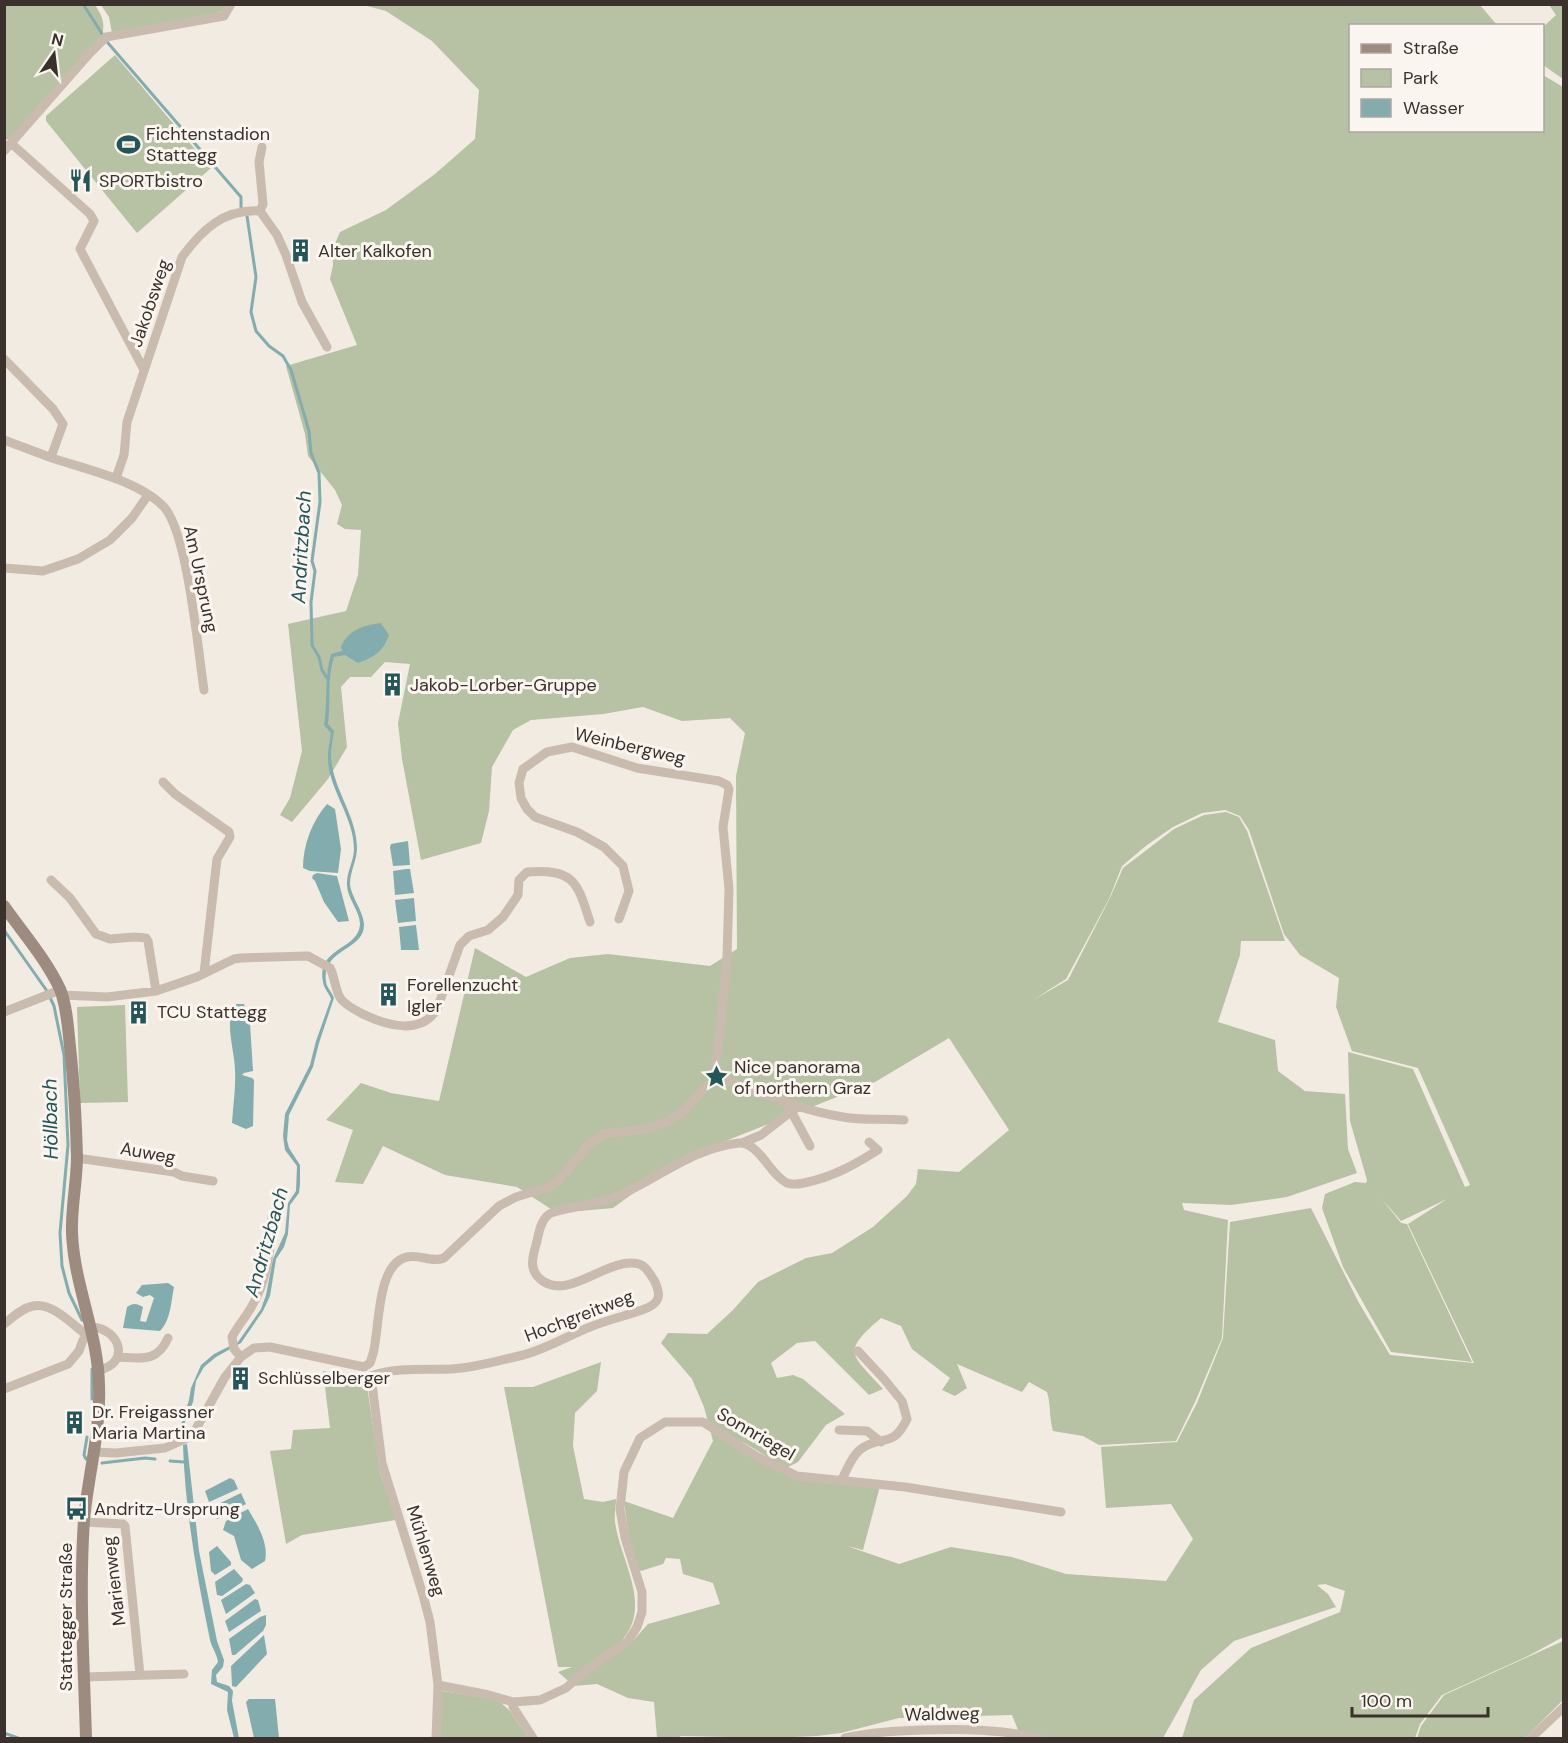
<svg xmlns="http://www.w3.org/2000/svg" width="1568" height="1743" viewBox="0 0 1568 1743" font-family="'DM Sans',sans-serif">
<rect width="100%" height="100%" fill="#f2ebe2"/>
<!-- green -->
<path fill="#b7c1a3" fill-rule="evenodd" d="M4,5H95C103,17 105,23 102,37L15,137L5,140Z
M101,5H226L222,11L213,15L112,33L109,17Z
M363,5H1480L1497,25L1350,26V130H1542L1543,75L1563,87V1637L1528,1656L1442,1695L1420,1724L1415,1738H1182L1194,1700L1251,1648L1340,1612L1345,1591L1325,1584L1317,1585L1328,1594L1336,1607L1234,1641L1201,1670L1163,1738H1045L1018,1730L1012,1715L899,1718L841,1733L817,1736L771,1738L681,1736L677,1738H657L654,1702L628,1698L597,1684L574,1686L558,1672L572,1667H558L504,1387H533L601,1362L597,1391L575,1413L573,1446L584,1499L603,1502L616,1499C616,1506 614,1515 615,1522C620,1561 655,1608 619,1643C613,1648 605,1651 600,1656L632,1642L648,1624L720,1604L713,1583L683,1574L680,1559L666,1558L663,1564L641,1571L638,1568L629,1539L624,1501L673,1518L713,1441L704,1407L692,1379L661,1343L668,1333L707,1334L733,1310L758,1282L806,1258L832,1253L873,1227L907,1196L916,1184L918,1169L959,1172L1009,1130L949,1038L875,1082L680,1159L613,1208L557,1213L517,1187L445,1175L383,1146L363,1184L335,1182L353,1130L326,1120L361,1083L391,1093L439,1101L475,948L526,977L570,958L608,954L710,966L737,949L736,776L745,733L730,718L682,721L643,707L603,714L531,720L513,730L492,767L489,811L481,843L421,860L402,759L398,723L410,664L385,662L371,677H350L341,687L347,747L328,779L292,822L280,815L290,798L302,751L288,624L346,611L358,575L361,530L345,529L337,524L342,505L335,490L308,456L305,434L286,366L357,345L330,279L333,265L332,250L340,232L386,210L435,174L475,139L479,90L432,41L386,11ZM1225,810L1240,816L1249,830L1284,934L1300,955L1339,978L1336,1007L1352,1051L1418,1068L1470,1185L1465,1187L1413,1069L1348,1052L1350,1121L1367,1180L1366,1183L1355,1182L1325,1194L1322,1208L1343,1267L1391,1352L1472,1362L1407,1224L1401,1223L1381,1198L1401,1221L1447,1199L1408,1224L1474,1363L1390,1355L1359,1303L1311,1208L1230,1222L1223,1338L1197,1403L1177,1442L1101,1447L1106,1508L1171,1504L1193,1539L1166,1581L1066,1574L1012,1557L951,1547L899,1564L847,1546L863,1550L880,1486L786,1475L739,1447L743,1442L786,1468L798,1462L826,1425L845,1414L803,1379L793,1375L777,1378L771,1363L797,1343L815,1341L869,1395L883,1389C852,1354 840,1353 881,1318L901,1326L912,1349L950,1378L942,1390L955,1396L967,1388L957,1364L1022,1392L1029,1382L1047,1392C1051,1405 1049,1417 1053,1431L1083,1436L1099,1445L1176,1441L1195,1402L1222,1338L1228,1220L1184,1210L1182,1203L1231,1205L1287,1197L1357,1173L1348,1149L1345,1094L1305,1091L1278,1071L1275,1040L1218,1022L1240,955L1241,941H1285L1247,831L1239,817L1226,812L1204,815L1174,829L1123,868L1110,898L1068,980L1033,1000L1066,979L1109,899L1122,866L1147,845L1173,827L1202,813Z
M1549,5H1563V79L1543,65V27L1556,15Z
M115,55L211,168L137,233L46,121V116Z
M125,1005L128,1102L80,1103L77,1007Z
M323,1371L366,1380L380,1472L396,1520L302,1535L286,1544L270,1451L291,1449L293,1430L330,1428Z
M1563,1641V1700L1525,1738H1417L1421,1726L1444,1695Z
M443,1691L498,1700L510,1711L528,1738H440L441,1693Z"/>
<!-- water -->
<path fill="#83acae" d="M381,623L389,635C383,652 374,657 358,663L345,655L334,657C327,678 331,702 328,724L334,731C333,739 331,747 331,754C331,787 357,815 357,848C357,860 350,872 350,884C351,897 363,910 364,924C365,951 321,948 326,982C327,988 332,992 334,998L319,1043L313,1067L289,1115L287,1140L289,1148L300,1165V1184L299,1193L290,1205L288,1234L284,1247L276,1259L270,1296L263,1311L241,1343L216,1357L204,1367L196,1381L193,1402L183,1427L186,1437L183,1439L180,1428L189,1400L191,1388L201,1365L214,1354L238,1342L261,1309L266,1295L273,1259L285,1233L288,1203L296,1191L297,1166L285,1150L283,1136L285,1114L310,1065L316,1041L331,999C329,993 324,989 323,982C316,947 359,950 360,924C360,911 347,898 347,885C346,873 354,861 354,849C354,816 327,788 328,756C328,748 330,740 331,733L324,725C328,701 324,677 331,654L342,651L341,647C348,630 364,625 381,623Z
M327,804L335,809L341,849L338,873L310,871L303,868C303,845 312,821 327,804Z
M408,841L410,865L393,866L390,847L391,844Z
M406,869H410L414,893L395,895L393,871Z
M317,873L337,876L349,921L338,922L324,902L315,881L312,878L313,875Z
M414,898L416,921L398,923L395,900Z
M416,925L419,950H401L399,927Z
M236,1004H244L250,1024L253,1071L244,1073L242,1075L252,1078L254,1080L253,1126L246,1129L232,1123C233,1106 236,1088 235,1070C235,1051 223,1020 236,1004Z
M168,1283L174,1287C171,1301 171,1320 160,1331L123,1328L127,1307C133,1303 136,1303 143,1307L140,1321L146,1322L154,1298L150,1295L143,1297L136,1293L142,1285Z
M187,1444L199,1551L217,1641L224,1660L223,1667L216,1675L217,1682L229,1686L233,1691L232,1701L239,1738H234L227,1710L228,1692L211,1684L212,1670L218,1662C217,1654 212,1648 210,1640C197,1577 185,1510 183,1445Z
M230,1478L234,1480L238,1489L209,1502L205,1491Z
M241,1493L246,1504L217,1519L212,1507Z
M248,1509C257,1524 269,1543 265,1561L252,1569L241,1560L234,1536L223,1530L226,1521Z
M217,1546L231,1562V1565L215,1575L211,1571L209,1552Z
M234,1569L243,1579L242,1582L222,1596L217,1595L215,1582Z
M246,1584L250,1585L255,1593L226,1614L221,1600Z
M255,1599L258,1600L261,1611L229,1632L225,1621Z
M266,1615V1625L263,1631L235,1655H232L229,1639L260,1617Z
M264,1635L267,1654L236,1687L232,1686L231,1666Z
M249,1699H275L279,1738H254L246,1702Z"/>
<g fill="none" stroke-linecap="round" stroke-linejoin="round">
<!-- stream -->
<path stroke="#83acae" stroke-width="3" d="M83,4L108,43L241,197V207L247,216L256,277L251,312L256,331L269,346L283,356L291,370L309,431L311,453L319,473L320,502L312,561L315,571L311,602L312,645L319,657L322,670L327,678
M4,930L47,991L54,1006L64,1055L68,1145L60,1233L62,1266L69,1293L82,1320
M92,1399V1369
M86,1459L84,1455L87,1437
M170,1461L184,1462
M102,1463L145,1458L155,1459
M4,1733L18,1738"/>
<!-- street -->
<path stroke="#cabbaf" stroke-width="9" d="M12,144L90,214L94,221L80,249L144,370
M4,151L89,54L106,37L224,16L231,4
M260,211L277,235L286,255L302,302L327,347
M260,211L263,204L259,162L262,147
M4,359L53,409L63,424L51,457
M4,440C20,446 36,452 52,458C85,469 140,481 164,507C188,534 198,651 204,690
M116,478L124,455L127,422L182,257C202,230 223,209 260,211
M4,568L43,571L78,559L110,540L132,518L148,495
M163,782L175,794L229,832L230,837L217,859L204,973
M51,880L70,898L96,934L110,939L134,937L146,938L148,941L156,991
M62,995L107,997L156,991L197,977L234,959L241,958L308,956L330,968C335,977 335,991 341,999C346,1006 357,1011 365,1015C388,1026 421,1035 437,1009L460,945L469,936L488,930L503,917L518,895L519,880L527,872C574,869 577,881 590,922
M4,1012L60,990
M714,1075C756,1091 798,1110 843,1117C863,1121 883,1118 904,1120
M791,1111L810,1146
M742,1143L761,1135L788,1114L791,1111L787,1103
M77,1158L174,1172L182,1176L213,1181
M4,1324C13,1317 22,1308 33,1306C51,1302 71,1323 84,1333L93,1331
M92,1327C120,1329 131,1363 99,1370
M118,1357C141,1358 157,1363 168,1338
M241,1357L234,1349L232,1337C238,1325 247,1316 253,1304C267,1281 272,1243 272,1216
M364,1367L370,1363L373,1354C380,1328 376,1264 407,1257C420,1254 432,1263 444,1258L499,1206L516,1197L549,1187L560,1179L588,1145L603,1134L645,1129L667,1122L683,1111L710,1083L714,1075L718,1047L727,957L729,889L723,827L729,789L727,785L719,781L637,768L572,747L547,752L523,769L519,783L521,798L527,809L535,817L577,832L604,847L623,866L629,891L619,919
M371,1376C396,1367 426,1370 452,1369C474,1368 497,1361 519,1356C543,1351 567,1336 590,1327C607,1320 625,1316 642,1310C660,1304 662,1296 654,1280C650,1274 646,1266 639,1264C607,1256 568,1303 540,1279C528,1268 533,1256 537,1241C539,1231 542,1215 554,1212C576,1205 599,1205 620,1195C660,1177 694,1148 739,1143C759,1142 770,1175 787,1183C792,1185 799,1184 804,1183C833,1177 854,1165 878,1150L869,1142
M371,1376L382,1463L423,1595L430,1622L438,1685L436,1738
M4,1389L68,1364L79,1351L83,1340L93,1331
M839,1430L867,1431L881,1442
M94,1452L116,1453L165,1448L192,1436L225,1377L241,1357L254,1348L270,1347L364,1367
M842,1479C848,1468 853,1453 864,1447C884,1435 893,1448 907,1419L902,1401L884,1379L858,1351
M84,1522L123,1524L125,1526L140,1675
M84,1677L184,1674
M438,1685L489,1695L513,1702V1707L533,1738
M513,1702L540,1700L566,1688L584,1672L628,1641L637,1627L642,1612V1592L625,1538L620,1509L624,1472L640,1438L665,1422H703L756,1456L797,1476L905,1487L1061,1512
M845,1738C871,1732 896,1731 923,1730C963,1729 1000,1729 1039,1738
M1531,1738L1564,1707"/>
<!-- secondary -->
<path stroke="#9e8b80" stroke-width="12" d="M4,906C23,933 46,959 60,989C67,1007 68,1028 70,1047C74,1083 76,1120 77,1156C77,1182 71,1208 72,1233C74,1285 98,1333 99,1385C101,1431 88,1475 84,1520C79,1593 84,1666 86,1738"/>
</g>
<!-- icons -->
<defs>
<symbol id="stadium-bare" viewBox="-9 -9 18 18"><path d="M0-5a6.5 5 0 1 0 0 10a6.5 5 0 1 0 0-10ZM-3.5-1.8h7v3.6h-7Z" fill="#245559" stroke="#faf5ef" stroke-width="2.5" paint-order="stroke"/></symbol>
<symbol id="restaurant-bare" viewBox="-9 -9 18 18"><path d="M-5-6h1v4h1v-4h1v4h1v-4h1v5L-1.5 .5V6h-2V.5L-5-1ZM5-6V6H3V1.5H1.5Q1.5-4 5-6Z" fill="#245559" stroke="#faf5ef" stroke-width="2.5" paint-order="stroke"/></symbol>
<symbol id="building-bare" viewBox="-9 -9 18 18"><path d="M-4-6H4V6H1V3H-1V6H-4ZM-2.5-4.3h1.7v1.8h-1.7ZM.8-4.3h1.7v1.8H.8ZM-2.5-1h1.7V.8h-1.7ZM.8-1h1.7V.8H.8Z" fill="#245559" stroke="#faf5ef" stroke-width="2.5" paint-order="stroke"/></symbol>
<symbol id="sight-bare" viewBox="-9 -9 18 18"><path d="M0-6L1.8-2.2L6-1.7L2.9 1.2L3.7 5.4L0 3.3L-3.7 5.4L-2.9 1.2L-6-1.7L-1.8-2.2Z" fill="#245559" stroke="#faf5ef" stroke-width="2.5" paint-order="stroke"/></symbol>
<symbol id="bus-bare" viewBox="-9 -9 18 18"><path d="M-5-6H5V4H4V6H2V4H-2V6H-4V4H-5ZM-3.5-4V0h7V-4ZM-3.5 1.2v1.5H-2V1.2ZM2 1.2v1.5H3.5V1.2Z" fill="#245559" stroke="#faf5ef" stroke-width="2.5" paint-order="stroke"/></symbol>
</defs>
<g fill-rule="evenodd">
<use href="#stadium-bare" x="112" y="128" width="33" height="33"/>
<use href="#restaurant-bare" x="64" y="164" width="33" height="33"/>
<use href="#building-bare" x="284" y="234" width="33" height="33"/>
<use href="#building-bare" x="376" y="668" width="33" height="33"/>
<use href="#building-bare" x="372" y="978" width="33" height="33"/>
<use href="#building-bare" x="122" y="996" width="33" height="33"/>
<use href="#sight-bare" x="700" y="1060" width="33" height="33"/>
<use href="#building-bare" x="224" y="1362" width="33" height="33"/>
<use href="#building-bare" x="58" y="1406" width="33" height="33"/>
<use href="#bus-bare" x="60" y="1492" width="33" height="33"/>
</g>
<g text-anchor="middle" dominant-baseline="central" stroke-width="6" stroke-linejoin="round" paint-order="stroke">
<!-- poi labels -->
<g font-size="18" fill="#3a312c" stroke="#faf5ef" text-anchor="start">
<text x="146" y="134">Fichtenstadion<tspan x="146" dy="21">Stattegg</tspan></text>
<text x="99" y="181">SPORTbistro</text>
<text x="318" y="251">Alter Kalkofen</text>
<text x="410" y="685">Jakob-Lorber-Gruppe</text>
<text x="407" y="985">Forellenzucht<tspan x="407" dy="21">Igler</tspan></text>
<text x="157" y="1012">TCU Stattegg</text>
<text x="734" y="1067">Nice panorama<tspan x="734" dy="21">of northern Graz</tspan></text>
<text x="258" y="1378">Schlüsselberger</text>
<text x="92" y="1412">Dr. Freigassner<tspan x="92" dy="21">Maria Martina</tspan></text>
<text x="94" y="1509">Andritz-Ursprung</text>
</g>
<!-- street labels -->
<g font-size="18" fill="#3a312c" stroke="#faf5ef">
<text transform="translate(150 303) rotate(-71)">Jakobsweg</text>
<text transform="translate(201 579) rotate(78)">Am Ursprung</text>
<text transform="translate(630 746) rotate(13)">Weinbergweg</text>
<text transform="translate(148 1153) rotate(10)">Auweg</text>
<text transform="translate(579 1316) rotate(-21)">Hochgreitweg</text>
<text transform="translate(756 1434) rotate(30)">Sonnriegel</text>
<text transform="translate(426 1551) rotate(73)">Mühlenweg</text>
<text transform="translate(114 1581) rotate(-97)">Marienweg</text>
<text transform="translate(66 1617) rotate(-90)">Stattegger Straße</text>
<text transform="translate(942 1714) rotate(-1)">Waldweg</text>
</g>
<!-- water labels -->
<g font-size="20" font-style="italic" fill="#245559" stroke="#faf5ef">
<text transform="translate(301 547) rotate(-87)">Andritzbach</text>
<text transform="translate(50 1119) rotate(-91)">Höllbach</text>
<text transform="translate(266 1242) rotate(-74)">Andritzbach</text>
</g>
</g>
<!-- border -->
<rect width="1568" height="1743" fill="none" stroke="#3a312c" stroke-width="12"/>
<!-- legend -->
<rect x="1349" y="24" width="195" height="108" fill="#faf5ef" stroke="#ada7a1" stroke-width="1.5"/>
<rect x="1361" y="44" width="30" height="9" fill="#9e8b80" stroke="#ada7a1" stroke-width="1.5"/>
<text x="1403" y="54" font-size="18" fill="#3a312c">Straße</text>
<rect x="1361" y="69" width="30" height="18" fill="#b7c1a3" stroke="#ada7a1" stroke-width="1.5"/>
<text x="1403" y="84" font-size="18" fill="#3a312c">Park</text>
<rect x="1361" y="99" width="30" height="18" fill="#83acae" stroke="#ada7a1" stroke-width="1.5"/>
<text x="1403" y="114" font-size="18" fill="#3a312c">Wasser</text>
<!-- north arrow -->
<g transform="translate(54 54) rotate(14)" stroke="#faf5ef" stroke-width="4.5" paint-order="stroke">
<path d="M0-4.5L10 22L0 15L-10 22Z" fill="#3a312c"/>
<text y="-9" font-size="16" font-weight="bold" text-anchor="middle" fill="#3a312c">N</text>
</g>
<!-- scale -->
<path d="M1352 1707v9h136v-9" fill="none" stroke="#3a312c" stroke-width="3"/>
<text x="1361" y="1707" font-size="18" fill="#3a312c" stroke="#faf5ef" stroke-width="4.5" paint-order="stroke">100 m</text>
</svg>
